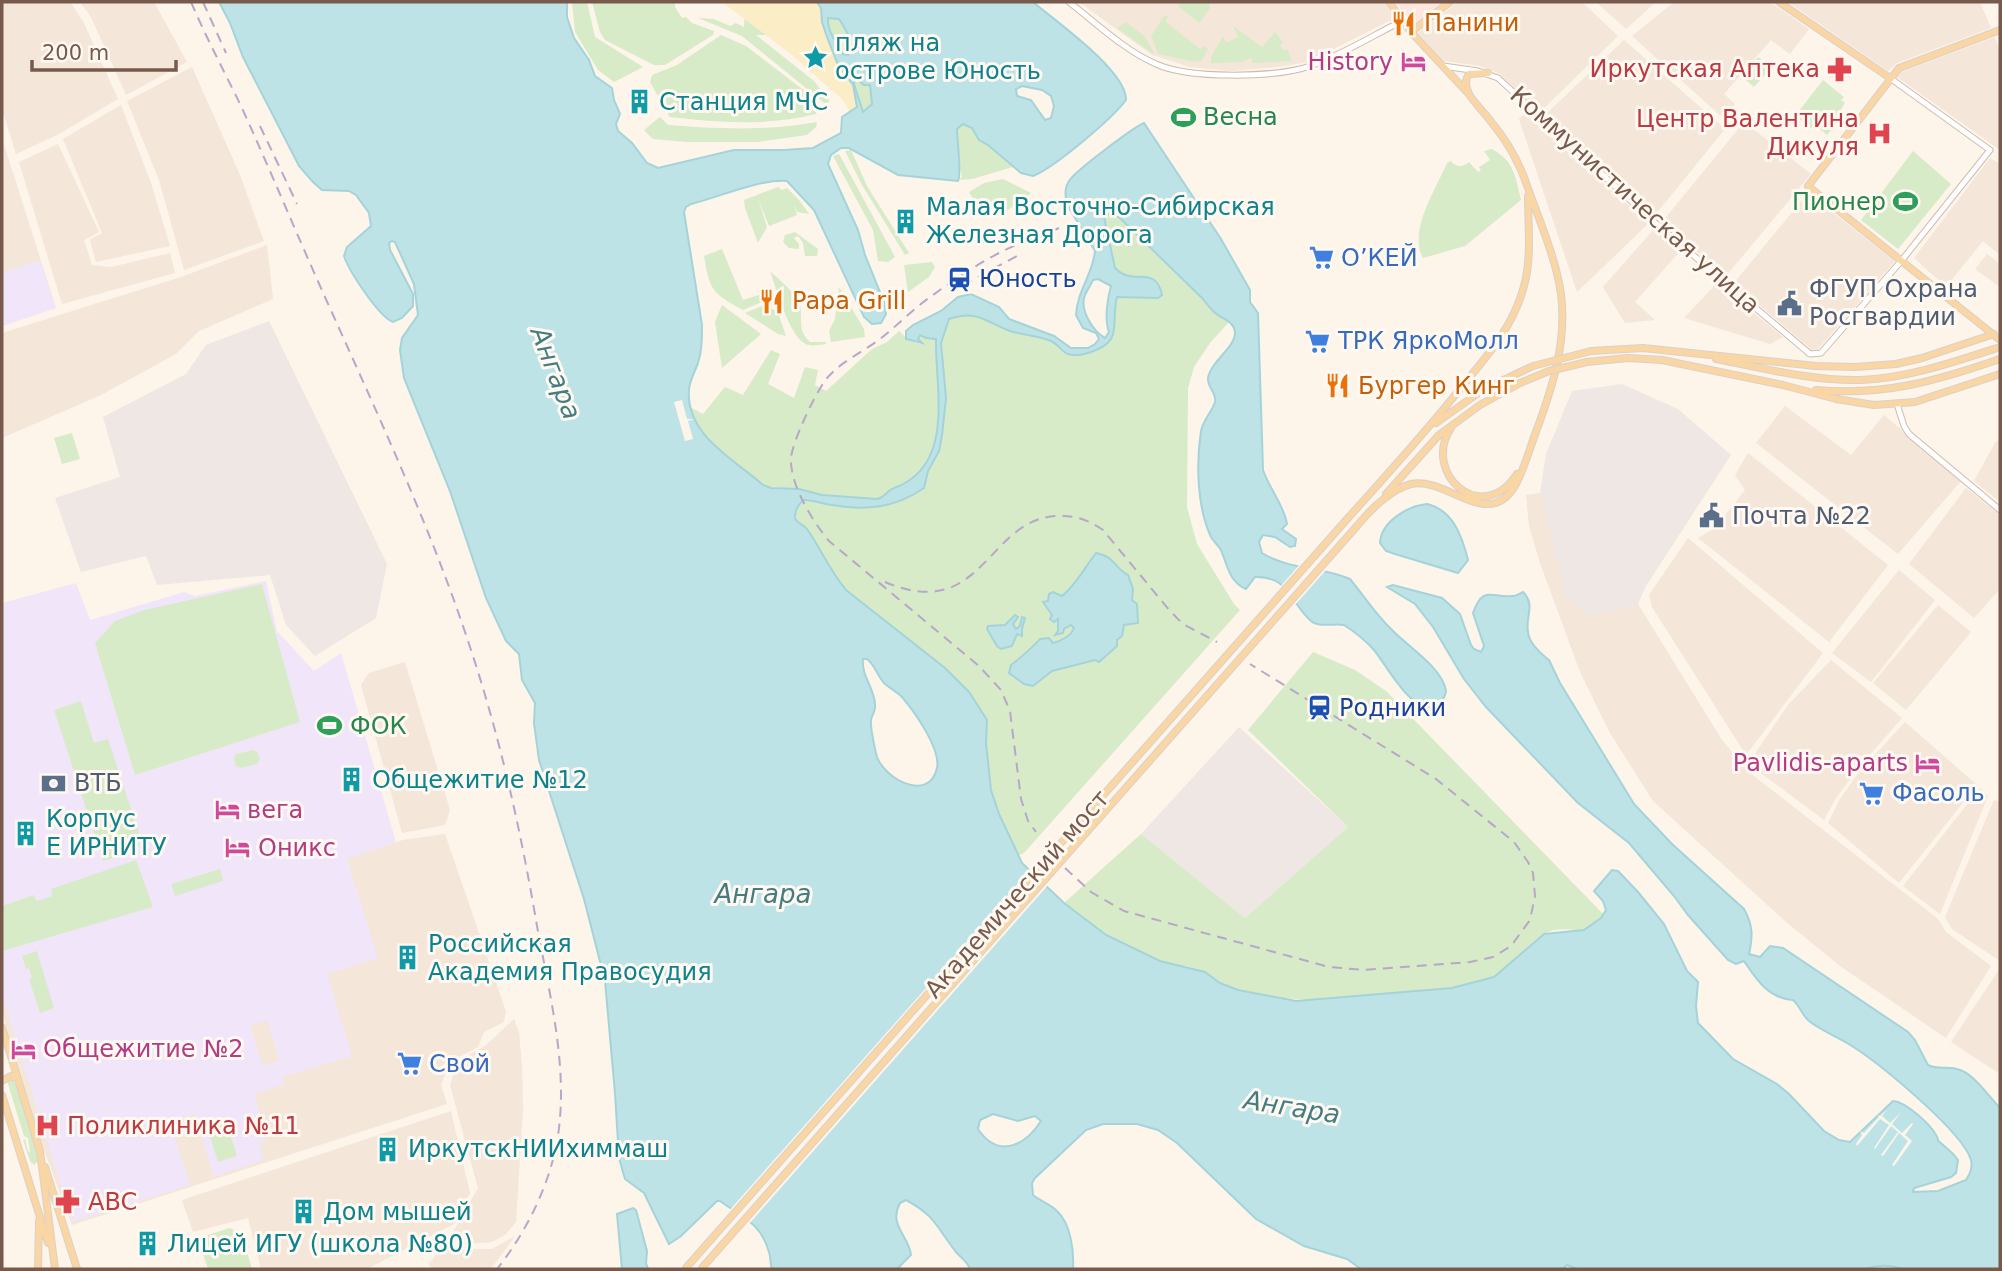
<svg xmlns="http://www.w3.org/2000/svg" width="2002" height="1271" viewBox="0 0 2002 1271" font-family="'DejaVu Sans',sans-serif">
<rect width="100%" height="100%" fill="#fdf4ea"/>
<!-- residential -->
<path fill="#f4e6d8" d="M2,2H70L83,21L118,99L59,134L16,154L2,109Z
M80,2H154L187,62L126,95L91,17Z
M1079,2H1384L1395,18L1308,62L1279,67L1230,71L1190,67L1152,55Z
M1458,2H1582L1618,36L1540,112L1500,74L1480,66L1444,61L1418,33Z
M1596,2H1656L1626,29Z
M1674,2H1770L1809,29L1790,54L1771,40L1724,94L1735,104L1724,119L1632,36Z
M1788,2H1980L1991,28L1897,63L1888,71Z
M1995,37L2000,51V150L1897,77L1901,72Z
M1624,40L1725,129L1655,215L1566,139L1543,117Z
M192,67L240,175L264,241L184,270L159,180L127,101Z
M121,105L151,183L170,246L96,262L90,240L102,233L63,139Z
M1524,114L1649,223L1577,292L1519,119Z
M1744,122L1811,174L1726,276L1662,222Z
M2,138L56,308L2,326Z
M58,144L99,232L84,240L92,265L111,267L170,253L175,273L62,304L19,162Z
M1990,158L2000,164V255L1983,241L1946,287L1914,258Z
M1808,193L1895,261L1818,349L1812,350L1734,283Z
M1655,228L1681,250L1635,302L1655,320L1625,323L1603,287Z
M267,245L273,299L199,331L176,354L101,395L2,438V333L181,277Z
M1987,254L2000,264V287L1975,269Z
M1717,283L1783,337L1770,344L1684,318Z
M1785,406L1851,455L1884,415L1961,481L1898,554L1756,443Z
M2000,439V502L1974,481L1995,443Z
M1748,453L1888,565L1829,642L1698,538L1714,529L1745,490L1735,475Z
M1966,488L2000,515V589L1974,618L1909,564Z
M1540,493L1591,616L1638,604L1722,740L1750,773L1938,919L1946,932L1991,966L1946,1038L1840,966L1785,921L1653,801L1610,733L1580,672L1540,563L1529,526L1526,495Z
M1688,538L1823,653L1746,755L1652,607L1649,595Z
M1899,570L1935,600L1871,682L1832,653Z
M1938,605L1971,632L1906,710L1873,683Z
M1831,660L1902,718L1856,771L1836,798L1824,820L1758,771L1750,761L1788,705Z
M405,662L450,810L445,825L402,833L361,685L369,673Z
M1905,722L1977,785L1899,883L1828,823L1840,799L1859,772Z
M1980,788L1988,796L1940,914L1903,886Z
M1994,800L2000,802V961L1952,929L1945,917Z
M445,834L506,1012L504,1022L484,1032L478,1047L450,1062L441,1085L447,1104L72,1225L44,1150L2,1012V960L403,840Z
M2000,968V1074L1951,1042Z
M514,1019L519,1032L522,1066L523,1108L516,1222L505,1235L492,1242L463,1244L453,1232L478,1188L450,1085L458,1061L485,1046Z
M451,1111L470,1193L454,1224L367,1269H261L248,1218L193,1232L182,1200Z
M515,1236L491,1269H432L429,1264L448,1239L462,1249H492Z"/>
<!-- commercial -->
<path fill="#fde6de" d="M1396,2H1444L1412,27Z"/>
<!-- industrial -->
<path fill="#eee7e3" d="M269,321L387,564L376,618L315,656L286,625L270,575L157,585L146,556L81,572L55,498L120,477L103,417L186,374L206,345Z
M1622,384L1678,409L1731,455L1646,586L1638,604L1591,616L1566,598L1540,493L1546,454L1572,391Z
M1239,727L1348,827L1245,918L1141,834Z"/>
<!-- education -->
<path fill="#f1e6f9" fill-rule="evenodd" d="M40,260L56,308L2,326V273Z
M266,581L277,631L314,671L341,653L396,842L347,859L378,958L327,974L352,1056L282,1077L284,1084L255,1094L265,1141L260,1144L264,1160L214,1177L194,1114L170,1122L190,1185L72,1222L2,995V603L76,583L90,620L184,592L195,596ZM267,1020L279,1060H283L263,1066L250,1026Z"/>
<!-- green -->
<path fill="#d7ebc8" d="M572,2H587L595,37L643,67L614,82L598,70L575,32Z
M592,2H675V7L682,18L686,17L692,23L714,31L713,35L665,65H654L605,40L600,32Z
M1178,2H1209L1210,8L1199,23L1179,7Z
M745,8L771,35H756L814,81L829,100L828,106L742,36L698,18L714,19L730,26L736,23L744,27Z
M1165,15L1168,17L1165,21L1167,23L1200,49L1204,46L1208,49L1202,60L1195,62L1158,54L1151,36Z
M828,18L839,19C846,30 855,43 848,55L843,54C836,44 827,30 828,18Z
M1126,22L1145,37L1155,55L1117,28Z
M1233,26L1262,47L1275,32L1283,42L1280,45L1283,50L1287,49L1292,61L1253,63L1251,58L1242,62L1211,63V57L1223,36L1226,43L1238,37Z
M721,35L746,46L814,98L818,106L816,114C768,126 720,123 670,117L650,82L652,75L677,65Z
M1758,57L1771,68L1754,87L1740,75Z
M856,78L862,84L871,85L872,104L863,112L854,84Z
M1823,80L1844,97L1841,100L1845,103L1841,109L1845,113L1827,135L1815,125L1811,128L1795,116Z
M660,117L668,125C719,129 767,131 817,122L816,127L807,135L757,142H686L653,139L644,130Z
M963,124L969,126L974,130L979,140L988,145L1013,167L972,179L960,180L962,176L957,157V129Z
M1492,149C1515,162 1515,176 1521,200L1465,246L1423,258C1408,231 1436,189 1447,163L1451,161C1456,168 1463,167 1469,162L1478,172L1481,170L1479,167L1490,160L1484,151Z
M851,150L867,186L909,253L905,255L862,185L845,151Z
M1913,151L1951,184L1898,249L1861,220Z
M839,154L895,257L888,262L878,261L873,230L833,156Z
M1003,179L1031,193L1000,216L993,209L983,215L969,192L984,183Z
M778,187L782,190L787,188L800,201L809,214L797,212L794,205L797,215L769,226L758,198L767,227L758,243L745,208L744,200Z
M1106,214L1115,215L1121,219L1203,299L1213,312L1230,321L1210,343L1194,367L1188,388L1187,507L1197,544L1234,604L1240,610L1024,853L1019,855L999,814L991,790L986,743L987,720L973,697L945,668L846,590C831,572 820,552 809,532C805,525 798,523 795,516L799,503L804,500C814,500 823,504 832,505C866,511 895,508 924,488L928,471L939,451L942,435L945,386L941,343L949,319L973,314L993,322L1007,330L1053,342L1070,355L1097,351L1113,337V315L1117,297L1157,298L1162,295L1160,285L1146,277L1130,278L1115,268L1104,217Z
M795,232L818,249L817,256H805L803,243L798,236L794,238L799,244V249L789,248L783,242L785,235Z
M722,249L743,300L771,291L773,297L743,310C712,293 710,291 704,256Z
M932,262L935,267L929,277L908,292L904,265Z
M770,271C779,280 796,292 800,305C803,319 797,330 810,342H826V344C819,345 809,347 804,343C789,334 776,288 770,271Z
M839,287L864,329L865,337L831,342L829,331L835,319Z
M767,304L770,309L777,310L786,336L778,334L745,313Z
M722,305L761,334L722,368L715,322Z
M899,331C907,338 910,342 921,344L922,342L918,339L920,335L926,338L936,339C936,383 955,476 891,488L886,496L881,499L822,495L799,489L767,487L715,446L697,426L690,407L703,414L725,387L743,395L771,350L780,354L768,384L794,398L805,367L818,370L815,385L826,391L872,349L887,342Z
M72,433L80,459L62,464L54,438Z
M262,584L300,722L135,775L95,643L115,621L144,610Z
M1313,652L1355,670L1386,691L1604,915C1582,942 1568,922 1546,933C1526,943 1514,967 1493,977C1470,988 1445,987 1420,991C1360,1000 1296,1006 1237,989C1221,985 1210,973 1194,968C1184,965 1173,965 1163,962C1126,951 1093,927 1064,903L1141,834L1245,918L1348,827L1248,730Z
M81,701L94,743L108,739L141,839L137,851L103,861L54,710Z
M253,750L257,752L260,759L257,764L241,768L236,766L234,759L236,754Z
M136,860L153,907L2,951V906L34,895L37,901L52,896L51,889Z
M220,869L223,881L175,896L171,884Z
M37,951L54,1008L40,1013L29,979L32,978L29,968L26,969L22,956Z
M12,1080L16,1084L38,1155V1161L34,1165L30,1161L23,1140L25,1139L28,1151L30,1152L28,1138L24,1136L7,1081Z
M226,1121L237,1156L218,1162L207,1127Z
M230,1228L242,1235L252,1269H208L201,1248L208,1235Z"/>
<!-- sand -->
<path fill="#fbedc5" d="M722,2H817C823,11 822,24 826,34C830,44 834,57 839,66C848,80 857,89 857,107L849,111L843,100L791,54Z"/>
<!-- water -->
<path fill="#bee3e7" stroke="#a4d3d9" stroke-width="2" fill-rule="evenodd" d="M219,2H567V17L574,38L589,60L595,76L612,88L614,100L620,114L616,124L618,131L632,143L647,163L658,168L734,150H784L813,148L841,133L842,117L857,107L853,85L838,65L827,37L822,22L821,8L817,2H1033C1054,20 1127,71 1126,100C1113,118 1054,168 1033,176L1021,173L988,145L979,140L972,128L963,124L957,129C957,141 962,175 958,181L898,175L849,148H841L831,155L828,164L858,230L865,255L884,302L886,314L881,323L872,324L864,317L814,210L787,181C758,179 720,197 691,204L686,207L684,212L702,325C702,340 702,354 696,368C693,375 690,381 689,389C685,435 734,459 763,485L771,488L799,489L822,495L877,499C886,497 887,490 894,488C956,466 935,388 936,339L926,338L920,335L918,339L922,343L906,339V331L913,325L941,311L958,297L971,294L999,307L1009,319L1054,336L1071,348H1088L1095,344L1099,339L1096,333L1083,328L1076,315C1077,291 1093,274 1095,251L1069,208C1065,199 1064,189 1069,181C1075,171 1134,127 1144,123L1221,239L1250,290V302L1258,313L1263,470C1269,488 1284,505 1287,524L1282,529L1296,539L1295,546L1290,547L1275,537L1263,535L1259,542L1262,553C1289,570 1321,566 1350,579C1364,596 1376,615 1392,630C1407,646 1443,668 1446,691C1445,697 1443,701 1437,705C1413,718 1386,664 1374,650C1365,640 1355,632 1344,625C1334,623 1319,628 1311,621C1290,603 1290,576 1255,577L1246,589C1229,582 1227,564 1221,550C1218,545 1214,542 1211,537C1197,507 1196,464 1201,431C1203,420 1212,412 1215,402C1217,392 1207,388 1208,378C1211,361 1236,347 1235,332C1234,320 1220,319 1213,311C1209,307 1206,303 1203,299L1121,219L1115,215L1106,214L1104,217L1115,268C1133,287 1156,264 1162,295L1158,298L1117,297C1113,310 1117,330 1111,339C1105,349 1080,358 1068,354C1062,352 1058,344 1051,341C1038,336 1023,335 1010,331C985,322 978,309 949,319L941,343L946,398L942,435L939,451L928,471L924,488C895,508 866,511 832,505C823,504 814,500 804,500C799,503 794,512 795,518C797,523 804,525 807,529C821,549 830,571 846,590L945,668L969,692L982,712L987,720L986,743L991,790L999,814L1022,863L1064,903L1106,935L1160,961L1205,972L1220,983L1238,990L1296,1001L1452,988L1494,977L1544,934L1584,930L1601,918L1606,910L1603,901L1594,891L1612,870L1618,871L1638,892L1664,924L1687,971L1698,982L1696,1006L1698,1023L1733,1059L1777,1084L1789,1094L1824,1131L1839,1140L1850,1142L1893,1101C1906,1102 1930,1124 1936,1135C1941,1143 1934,1138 1942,1144C1948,1150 1953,1152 1958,1160L1956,1173L1951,1177L1914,1188L1913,1192L1938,1191L1966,1180C1970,1174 1973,1167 1971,1160C1963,1132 1881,1065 1855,1048C1841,1038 1823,1032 1809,1021C1802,1015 1800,1006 1793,1000C1768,998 1757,980 1744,961L1736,964L1728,960L1688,915L1674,896L1629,843L1578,803L1486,707L1464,679L1433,627L1415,604L1387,587L1393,585L1442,598L1460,614L1471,645L1474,649L1481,652L1484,646L1473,613C1483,585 1491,598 1512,596C1516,596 1519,594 1523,592C1536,605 1525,617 1528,632C1529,643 1540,653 1549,660L1560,683L1634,804L1672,844L1744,909C1753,925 1753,936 1749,954L1760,957L1770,946L1783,948L1908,1032L1915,1040L1928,1065C1938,1070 1947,1066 1957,1069C1974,1073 1988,1096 2000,1108V1269H1902C1889,1264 1878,1265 1866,1269H1577L1567,1265L1563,1269H1361L1347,1259L1304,1246L1256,1219L1177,1143L1158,1130L1137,1124H1103L1086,1130L1035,1178L1032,1183L1033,1195C1040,1201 1050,1204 1057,1211C1071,1224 1074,1251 1073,1269H970C967,1261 961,1258 956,1252C937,1228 936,1216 906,1200L900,1203C888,1225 909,1236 911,1255L897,1269H772C770,1264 771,1258 769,1252C761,1223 742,1217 720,1201H717L681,1236L669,1244L644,1193L625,1179L619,1158L615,1093L605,981L584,899L539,760L534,723L535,703L522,680L519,654L506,641L486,598L450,491L404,378L400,350L402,338L418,315L414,284L395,242L392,241L389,243L390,250L413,294V306L402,318L393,322C379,317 349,271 344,256L347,247L371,226L369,213L356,195L349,191L322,190L313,182L299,166L243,57L230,23ZM828,18L839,19C846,30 855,43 848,55L843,54C836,43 827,30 828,18ZM855,78L864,85H870L872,104L863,112L854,84ZM1022,86L1042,90L1051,96L1054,106L1051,118L1045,120L1031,100L1017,96L1016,89ZM1098,279L1111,286C1108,296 1104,319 1109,332L1105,338C1093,331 1079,310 1085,295C1087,290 1091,285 1093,280ZM863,659H867C876,666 877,676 885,684C891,689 897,692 902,697C914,711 941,749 937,768C929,803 885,779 877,757C875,750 870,726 871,720C872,714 876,711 875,705C875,689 861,676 863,659ZM993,1114L1018,1121L1035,1116L1041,1121C1025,1146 998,1159 978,1129L980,1120Z
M1427,504C1453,510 1462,536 1468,560L1458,573L1395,554L1386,551L1380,543C1381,522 1407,506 1427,504Z
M1096,553C1116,557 1114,568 1128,575L1133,589L1132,600L1137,604L1138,623L1124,625L1122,636L1117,640V646L1099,662L1095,660L1052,671L1033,686L1024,684L1009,673L1011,665C1017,661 1036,644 1040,639L1049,638L1053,643C1061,641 1071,636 1074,628L1071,625L1064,629L1063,633L1055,635L1058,631V619L1054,622L1050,619L1052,615L1043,602L1048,601L1049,594L1053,592L1062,596C1076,585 1085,567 1096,553Z
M1015,615L1018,617L1013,624L1016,629L1020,626L1022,617L1025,618L1022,629V636L1017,634L1012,646L1001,649L997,646L987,629L988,626L1005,625Z
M633,1208L636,1210L647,1251L646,1263L648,1269H622L617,1214Z"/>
<!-- pier -->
<path fill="#fdf4ea" d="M682,400L687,419H694L688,421L693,439L685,441L674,402Z
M1300,564L1327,569L1295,605L1280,587Z
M1032,868L1049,884L749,1224L728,1212Z
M1888,1109L1882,1116L1890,1123L1901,1112L1892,1124L1902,1133L1912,1123L1913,1124L1905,1135L1912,1141L1894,1166L1892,1165L1908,1141L1899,1133L1883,1156L1881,1155L1898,1132L1891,1126L1875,1149L1874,1148L1889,1125L1880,1119L1857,1146L1856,1144L1862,1135L1860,1131L1864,1133L1879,1117L1877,1115L1880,1116Z"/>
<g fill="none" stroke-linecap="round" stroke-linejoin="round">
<defs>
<path id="minor" d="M1069,2C1096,23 1124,50 1156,64C1188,79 1277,78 1310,66C1342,55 1372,36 1402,21
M1443,66L1478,71L1498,78L1654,222L1810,354L1821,353L1902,260L1990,150L1890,78
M1897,404L1904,426L1909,434L2000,510"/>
<path id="major" d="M1389,2L1411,32L1467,92
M1779,2L1890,78
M2000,30L1899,68L1808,186L2000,340
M1411,32L1450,2
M1591,351L1643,348L1816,366L1855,367L1896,364L1922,358L1994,334
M1716,359C1763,368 1811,381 1860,380C1908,378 1954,362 2000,347
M1587,362L1628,358L1662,360L1783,385L1836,399L1874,405L1915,402L2000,374
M1816,390C1885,396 1936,381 2000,359
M1436,423L1484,389L1533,366
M1451,428C1421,473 1482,528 1517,474
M1386,494L1439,435L1480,405L1520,383
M1348,518C1386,476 1424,434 1460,389C1486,357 1513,328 1524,286C1532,257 1528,226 1528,196
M1357,526C1370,510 1391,489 1411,484C1447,476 1489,533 1516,484C1525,467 1530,447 1537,429C1553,386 1567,341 1561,294C1556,259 1540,222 1528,188C1520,164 1508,142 1492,123C1485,113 1475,104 1469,94C1466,86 1464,81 1469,74L1488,73
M2,1027L40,1151L55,1269
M2,1081L11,1076L18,1079
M2,1095L48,1243
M45,1167L77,1269
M38,1269L39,1221"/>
</defs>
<!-- minor casing -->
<use href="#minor" stroke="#cfbcae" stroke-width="7"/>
<!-- major casing -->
<use href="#major" stroke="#d9d1cd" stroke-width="8"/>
<!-- minor -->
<use href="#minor" stroke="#fff" stroke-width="5"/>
<!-- major -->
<use href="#major" stroke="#fad6a4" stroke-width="6"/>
<!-- rail -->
<path stroke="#b7a7c8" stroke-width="2" stroke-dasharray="10 7" stroke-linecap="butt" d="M191,2C206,37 224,71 241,106C273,176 302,247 334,317C383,426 434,536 471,650C501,741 521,832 537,926C549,992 567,1061 559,1128C553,1179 528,1230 497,1269
M203,2L226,53
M260,126L297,204
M1030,239C996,252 963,273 933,295C914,308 898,325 880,339C863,352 842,361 828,377C817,389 791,444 791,459C790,485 813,522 829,541L979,666L1001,690L1010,711L1021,799L1028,821L1036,832
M1022,244L1059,228
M963,285L1019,255
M885,582C908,592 935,597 958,584C994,564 1010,518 1057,516C1074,515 1089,520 1103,530L1170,611L1183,624L1217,642
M1065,868L1091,892L1124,911L1329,967L1364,970L1470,962L1493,957L1511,946L1530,920L1535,896L1533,873L1528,862L1514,842L1436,779L1250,664"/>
<defs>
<path id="major-bridge" d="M1533,366L1591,351
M1520,383L1549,371L1587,362
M685,1269L1348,518
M701,1269L1357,526"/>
</defs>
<!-- major-bridge casing -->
<use href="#major-bridge" stroke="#d9d1cd" stroke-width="8" stroke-linecap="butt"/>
<!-- major-bridge -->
<use href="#major-bridge" stroke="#fad6a4" stroke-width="6"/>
</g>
<!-- icons -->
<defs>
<symbol id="restaurant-bare" viewBox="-9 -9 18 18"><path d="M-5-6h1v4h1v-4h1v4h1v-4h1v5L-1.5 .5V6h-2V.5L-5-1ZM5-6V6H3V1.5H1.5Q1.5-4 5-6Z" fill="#e8710a" stroke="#fff9f1" stroke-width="2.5" paint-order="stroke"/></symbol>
<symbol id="sight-bare" viewBox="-9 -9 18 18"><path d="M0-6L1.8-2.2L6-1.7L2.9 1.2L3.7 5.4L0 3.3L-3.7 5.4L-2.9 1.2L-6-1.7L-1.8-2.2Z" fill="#0f9aa8" stroke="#fff9f1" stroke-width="2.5" paint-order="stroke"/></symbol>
<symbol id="hotel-bare" viewBox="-9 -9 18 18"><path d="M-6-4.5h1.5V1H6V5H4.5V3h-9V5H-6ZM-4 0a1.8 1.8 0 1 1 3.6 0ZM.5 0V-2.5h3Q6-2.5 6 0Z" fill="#d1479c" stroke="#fff9f1" stroke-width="2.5" paint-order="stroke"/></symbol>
<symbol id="pharmacy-bare" viewBox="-9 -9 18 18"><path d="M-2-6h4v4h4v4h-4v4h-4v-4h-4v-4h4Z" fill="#e0444e" stroke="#fff9f1" stroke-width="2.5" paint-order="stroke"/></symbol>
<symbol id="building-bare" viewBox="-9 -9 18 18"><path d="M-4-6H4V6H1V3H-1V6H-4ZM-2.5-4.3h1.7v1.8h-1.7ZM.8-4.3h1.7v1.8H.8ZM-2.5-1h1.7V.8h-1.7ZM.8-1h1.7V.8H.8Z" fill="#0f9aa8" stroke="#fff9f1" stroke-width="2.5" paint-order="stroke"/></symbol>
<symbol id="stadium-bare" viewBox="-9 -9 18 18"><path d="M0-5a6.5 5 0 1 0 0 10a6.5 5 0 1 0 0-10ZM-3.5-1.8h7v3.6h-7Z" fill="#2e9e5b" stroke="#fff9f1" stroke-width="2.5" paint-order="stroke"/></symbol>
<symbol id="hospital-bare" viewBox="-9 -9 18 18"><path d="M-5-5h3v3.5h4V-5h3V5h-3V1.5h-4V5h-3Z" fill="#e0444e" stroke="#fff9f1" stroke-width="2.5" paint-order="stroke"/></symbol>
<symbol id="supermarket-bare" viewBox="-9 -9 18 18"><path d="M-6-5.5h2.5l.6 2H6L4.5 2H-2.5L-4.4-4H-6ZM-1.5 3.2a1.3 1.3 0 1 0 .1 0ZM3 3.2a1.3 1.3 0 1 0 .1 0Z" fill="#3f7fe0" stroke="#fff9f1" stroke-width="2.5" paint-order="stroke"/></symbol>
<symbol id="station-bare" viewBox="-9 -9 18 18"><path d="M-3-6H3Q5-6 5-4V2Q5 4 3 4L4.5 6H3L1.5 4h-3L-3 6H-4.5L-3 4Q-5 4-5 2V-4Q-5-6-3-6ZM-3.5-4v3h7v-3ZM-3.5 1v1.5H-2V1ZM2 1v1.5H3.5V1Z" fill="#1a4fb4" stroke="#fff9f1" stroke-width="2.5" paint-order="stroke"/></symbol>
<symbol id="civic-bare" viewBox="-9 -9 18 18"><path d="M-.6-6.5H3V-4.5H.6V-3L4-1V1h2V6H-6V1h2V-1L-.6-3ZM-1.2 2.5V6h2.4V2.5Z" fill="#5c6f8a" stroke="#fff9f1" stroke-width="2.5" paint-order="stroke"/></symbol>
<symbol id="bank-bare" viewBox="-9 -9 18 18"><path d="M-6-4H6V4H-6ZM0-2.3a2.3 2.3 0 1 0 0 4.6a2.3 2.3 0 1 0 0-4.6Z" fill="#5c6f8a" stroke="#fff9f1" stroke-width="2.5" paint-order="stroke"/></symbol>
</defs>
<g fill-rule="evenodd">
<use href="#restaurant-bare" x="1386" y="6" width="35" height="35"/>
<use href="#sight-bare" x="798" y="40" width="35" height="35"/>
<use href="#hotel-bare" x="1396" y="44" width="35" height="35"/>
<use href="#pharmacy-bare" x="1822" y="52" width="35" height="35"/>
<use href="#building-bare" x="622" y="84" width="35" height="35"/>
<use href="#stadium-bare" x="1166" y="100" width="35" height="35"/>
<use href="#hospital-bare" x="1862" y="116" width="35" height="35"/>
<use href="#stadium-bare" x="1888" y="184" width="35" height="35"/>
<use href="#building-bare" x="888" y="204" width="35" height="35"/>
<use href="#supermarket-bare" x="1304" y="240" width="35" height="35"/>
<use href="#station-bare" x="942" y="262" width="35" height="35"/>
<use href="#restaurant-bare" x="754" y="284" width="35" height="35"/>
<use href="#civic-bare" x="1772" y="286" width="35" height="35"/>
<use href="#supermarket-bare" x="1300" y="324" width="35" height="35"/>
<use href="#restaurant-bare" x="1320" y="368" width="35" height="35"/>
<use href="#civic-bare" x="1694" y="498" width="35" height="35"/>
<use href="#station-bare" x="1302" y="690" width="35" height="35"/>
<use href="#stadium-bare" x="312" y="708" width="35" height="35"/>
<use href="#hotel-bare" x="1910" y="746" width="35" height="35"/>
<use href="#building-bare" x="334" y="762" width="35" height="35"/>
<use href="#bank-bare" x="36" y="766" width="35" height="35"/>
<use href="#supermarket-bare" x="1854" y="776" width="35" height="35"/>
<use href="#hotel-bare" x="210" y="792" width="35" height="35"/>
<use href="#building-bare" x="8" y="816" width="35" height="35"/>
<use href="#hotel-bare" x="220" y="830" width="35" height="35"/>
<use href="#building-bare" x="390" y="940" width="35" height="35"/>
<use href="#hotel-bare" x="6" y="1032" width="35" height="35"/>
<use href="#supermarket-bare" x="392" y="1046" width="35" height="35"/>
<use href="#hospital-bare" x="30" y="1108" width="35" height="35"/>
<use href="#building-bare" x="370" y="1132" width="35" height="35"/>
<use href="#pharmacy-bare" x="50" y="1184" width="35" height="35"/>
<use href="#building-bare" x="286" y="1194" width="35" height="35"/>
<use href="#building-bare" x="130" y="1226" width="35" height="35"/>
</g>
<g text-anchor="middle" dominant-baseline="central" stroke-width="6" stroke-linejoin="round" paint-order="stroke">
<!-- food labels -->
<g font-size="24" fill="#c56008" stroke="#fff9f1" text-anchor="start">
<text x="1424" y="23">Панини</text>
<text x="792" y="301">Papa Grill</text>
<text x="1358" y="386">Бургер Кинг</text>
</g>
<!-- culture labels -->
<g font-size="24" fill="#0d838f" stroke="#fff9f1" text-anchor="start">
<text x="835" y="43">пляж на<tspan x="835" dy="28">острове Юность</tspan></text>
<text x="659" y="102">Станция МЧС</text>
<text x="926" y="207">Малая Восточно-Сибирская<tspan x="926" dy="28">Железная Дорога</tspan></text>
<text x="372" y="780">Общежитие №12</text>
<text x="46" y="819">Корпус<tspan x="46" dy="28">Е ИРНИТУ</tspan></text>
<text x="428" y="944">Российская<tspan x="428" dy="28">Академия Правосудия</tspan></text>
<text x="408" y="1149">ИркутскНИИхиммаш</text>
<text x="323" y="1212">Дом мышей</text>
<text x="167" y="1244">Лицей ИГУ (школа №80)</text>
</g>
<!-- hotel labels -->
<g font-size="24" fill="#b23c85" stroke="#fff9f1" text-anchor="start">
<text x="1393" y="62" text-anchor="end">History</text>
<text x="1908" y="763" text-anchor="end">Pavlidis-aparts</text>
<text x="247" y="810">вега</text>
<text x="258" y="848">Оникс</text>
<text x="43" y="1049">Общежитие №2</text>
</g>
<!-- health labels -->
<g font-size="24" fill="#be3a42" stroke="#fff9f1" text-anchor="end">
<text x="1820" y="69">Иркутская Аптека</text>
<text x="1859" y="119">Центр Валентина<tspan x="1859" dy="28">Дикуля</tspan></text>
<text x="67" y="1126" text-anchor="start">Поликлиника №11</text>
<text x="88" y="1202" text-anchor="start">ABC</text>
</g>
<!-- leisure labels -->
<g font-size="24" fill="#27864d" stroke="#fff9f1" text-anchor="start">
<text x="1203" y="117">Весна</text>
<text x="1886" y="202" text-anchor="end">Пионер</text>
<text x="350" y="726">ФОК</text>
</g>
<!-- street labels -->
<g font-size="24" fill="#785a4c" stroke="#fff9f1">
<text transform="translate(1635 200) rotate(42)">Коммунистическая улица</text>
<text transform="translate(1017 894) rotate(-49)">Академический мост</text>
</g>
<!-- shop labels -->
<g font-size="24" fill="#366cbe" stroke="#fff9f1" text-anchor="start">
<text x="1341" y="258">О’КЕЙ</text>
<text x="1338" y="341">ТРК ЯркоМолл</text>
<text x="1892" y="793">Фасоль</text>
<text x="429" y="1064">Свой</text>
</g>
<!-- transit labels -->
<g font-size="24" fill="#164399" stroke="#fff9f1" text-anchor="start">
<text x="979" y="279">Юность</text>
<text x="1339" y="708">Родники</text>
</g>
<!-- service labels -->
<g font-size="24" fill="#4e5e75" stroke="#fff9f1" text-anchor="start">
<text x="1809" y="289">ФГУП Охрана<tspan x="1809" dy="28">Росгвардии</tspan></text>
<text x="1732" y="516">Почта №22</text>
<text x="74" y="783">ВТБ</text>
</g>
<!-- water labels -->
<g font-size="26" font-style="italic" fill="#437c83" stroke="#fff9f1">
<text transform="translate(556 373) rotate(69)">Ангара</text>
<text x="763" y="894">Ангара</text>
<text transform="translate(1292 1107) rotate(9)">Ангара</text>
</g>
</g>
<!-- border -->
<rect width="2002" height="1271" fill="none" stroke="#785a4c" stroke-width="7"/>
<!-- scale -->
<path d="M32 60v10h144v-10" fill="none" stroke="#785a4c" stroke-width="3.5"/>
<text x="42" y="60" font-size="21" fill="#785a4c" stroke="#fff9f1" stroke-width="5" paint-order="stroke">200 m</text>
</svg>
